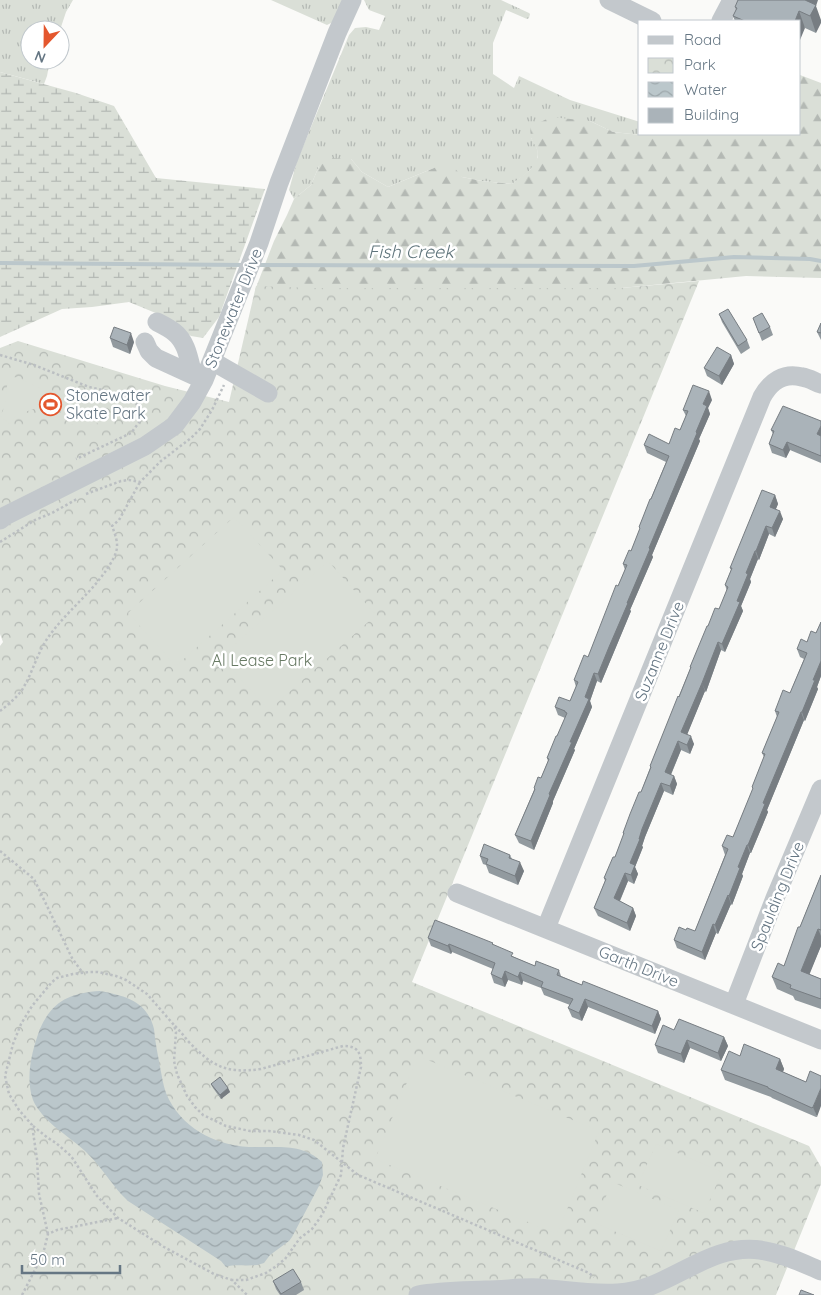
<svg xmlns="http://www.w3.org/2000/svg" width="821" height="1295" viewBox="0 0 821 1295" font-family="Quicksand,sans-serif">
<defs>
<pattern id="grass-tufts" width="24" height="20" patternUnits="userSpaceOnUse" patternTransform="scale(1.25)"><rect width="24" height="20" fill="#dadfd7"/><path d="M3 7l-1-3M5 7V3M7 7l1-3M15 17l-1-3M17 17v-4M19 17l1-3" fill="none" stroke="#b4b9b4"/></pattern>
<pattern id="forest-firs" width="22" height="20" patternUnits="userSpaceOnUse" patternTransform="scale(1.25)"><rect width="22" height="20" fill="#dadfd7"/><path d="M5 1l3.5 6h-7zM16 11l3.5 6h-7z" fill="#b4b9b4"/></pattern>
<pattern id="wetland-marsh" width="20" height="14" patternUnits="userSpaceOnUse" patternTransform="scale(1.25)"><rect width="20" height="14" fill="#dadfd7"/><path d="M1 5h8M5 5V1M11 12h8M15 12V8" fill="none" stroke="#b4b9b4"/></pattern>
<pattern id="park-crowns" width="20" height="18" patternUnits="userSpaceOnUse" patternTransform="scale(1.25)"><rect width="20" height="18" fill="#dadfd7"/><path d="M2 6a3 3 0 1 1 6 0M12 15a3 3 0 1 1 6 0" fill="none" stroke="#b4b9b4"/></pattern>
<pattern id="water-waves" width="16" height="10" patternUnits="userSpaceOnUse" patternTransform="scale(1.25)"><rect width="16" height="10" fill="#bbc7cb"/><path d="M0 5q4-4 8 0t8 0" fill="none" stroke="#9ca6aa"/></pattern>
</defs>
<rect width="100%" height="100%" fill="#fafaf8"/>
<!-- grass -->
<path fill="url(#grass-tufts)" d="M0,0H73L66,12L60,30H30V60H50L47,76L44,84L0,72Z
M271,0H345L337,20L327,25Z
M364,0H501L529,13L530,14L529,18L527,19L506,10L493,43V74L514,88L519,76L570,100L640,122V134H644L641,135L613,132L590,121L531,138C533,141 536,145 537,149C542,165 523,176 512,184L482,181L462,177L434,168L388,187L362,172L351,159L319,166L311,185L294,199L289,190L297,161L349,35L355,28L366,27L379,30L385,16L369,10Z"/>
<!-- forest -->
<path fill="url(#forest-firs)" d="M800,75L821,83V278L746,276L621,288H310L255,290L274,241L287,215L294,199L311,185L319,166L329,158L351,159L362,172L388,187L434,168L450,162L462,177L482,181L512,184L530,170L538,157L537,149L531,138L530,127L551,117L590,121L613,132L641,135L644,134H800Z"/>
<!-- wetland -->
<path fill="url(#wetland-marsh)" d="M0,72L76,93L114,106L156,178L265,189L219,317L203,338L191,336L158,314L129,302L92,307L62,309L0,337Z"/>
<!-- park -->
<path fill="url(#park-crowns)" d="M699,281L412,982L809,1146L821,1167V1184L776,1295H0V646L3,642L0,634V348L18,341L165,386L229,402L256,286L310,288H621Z"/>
<!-- pitch -->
<path fill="#dadfd7" d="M15,377C31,382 47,394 63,396C72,397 77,391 86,397C93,400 97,403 97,411L102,413L99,424L94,422C87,430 79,426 70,424L61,411L43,406L16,415L10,424L0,416C7,406 5,393 8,381Z
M234,517L283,570L176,666L128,613Z
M328,561L376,615L269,710L221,657Z
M418,1056L599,1131L557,1234L375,1159Z
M656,1144L722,1172L704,1213L638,1185Z
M612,1182L679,1210L661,1251L595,1223Z
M723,1285L728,1295H702Z"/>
<!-- water -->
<path fill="url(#water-waves)" d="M100,991C126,996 147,1001 154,1029C155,1042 158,1055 160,1067C162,1076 163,1085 166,1093C180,1127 214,1145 249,1147C274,1148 302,1142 322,1162L323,1175L319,1186L292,1237L289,1241L270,1255L264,1263C251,1268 237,1263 226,1267L221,1261L128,1201L121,1194C109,1180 98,1163 85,1151C75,1142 65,1135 55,1127C47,1120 37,1110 33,1100C25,1078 32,1050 40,1029C52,1001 70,993 100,991Z"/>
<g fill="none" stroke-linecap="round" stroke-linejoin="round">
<!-- stream -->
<path stroke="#bbc7cb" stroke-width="4" d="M0,263L245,265
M257,265L634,266L734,257L810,259L821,261"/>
<!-- path -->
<path stroke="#bbbfc2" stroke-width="2.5" stroke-dasharray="2.5 2.5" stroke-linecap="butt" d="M0,355L34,365L89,387L116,393L130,399L141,408L140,421L131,433L76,459
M86,494L121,481L129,480L140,482L161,461L191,438L200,429L212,410L224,385
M0,542L35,520L52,513L77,499
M0,711C8,705 16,698 22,690C32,674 37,654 47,639C64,614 88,596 105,572C109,566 114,559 116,552C119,544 115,534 112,526L119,520L140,482
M0,851L34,879L72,958L82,972
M175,1026C180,1031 184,1036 188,1041C212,1066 225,1074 261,1069L343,1046C358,1046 361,1052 361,1067L343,1148L341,1175L322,1215L312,1229L300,1238L285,1259L275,1267L266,1273L246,1280H232
M33,1126L48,1138L56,1143L71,1156L97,1196L118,1218L164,1247L214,1274L232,1280L247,1295
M48,1234L39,1194L37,1159L32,1125L19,1110L9,1094L5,1076L13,1044L21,1024L32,1006L52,982L57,978L73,974L89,972H98L116,976L126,980L147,994L174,1025L176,1032L174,1061L177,1074L187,1096L195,1107L203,1115L226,1126L250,1131H269L299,1135L314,1140L358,1175L589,1273L594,1277
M22,1295L37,1266L44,1250L48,1234L57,1230L118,1218"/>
<!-- minor -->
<path stroke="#c3c8cc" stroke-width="19" d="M609,0L652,21
M721,21L732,0
M157,322C163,325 169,328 174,332C187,342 189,360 193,375
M145,342L149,351L156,358L204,380
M212,361L268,393
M0,520L5,516L145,446L174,426L192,402L204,380L259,243L279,183L337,33L352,0
M457,893L821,1040
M546,928L762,397C770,382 784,372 802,377C809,378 815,382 821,384
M734,1004L775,898L821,789
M418,1295C440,1291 463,1291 486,1290C504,1290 521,1287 539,1288C565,1290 591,1295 618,1293C671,1290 706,1243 760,1250C782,1253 802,1263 821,1271"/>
</g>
<!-- wall -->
<path fill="#929a9f" d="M816,6V33L805,28L800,21H735L733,16L736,10L735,7Z
M719,314L747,340L750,348L741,354L722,322Z
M753,318L770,327L773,335L762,341Z
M821,323V340L817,332Z
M110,338L134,342L130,354L113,347Z
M731,355L734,364L722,385L707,376L704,368Z
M712,400L708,408L710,414L699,439L700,441L652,555L653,557L630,610L631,611L601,683L597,681L590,701L592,707L574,749L575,750L553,801V803L534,850L519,843L515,835L534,790V788L541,778L548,761L547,758L557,736L565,718L558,715L555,707L570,701L576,687L574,680L588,657L625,570L623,564L631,551L640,529L639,527L666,462L647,453L644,445L669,444L680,430L686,416L683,410Z
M821,421V463L790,450L786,458L772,453L769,444L773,434L771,430Z
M775,495L778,504L776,509L783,519L775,537L769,534L759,560L758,559L750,579L751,582L741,606L743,611L725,652L721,650L706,692L705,691L687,734L694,744L690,754L681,750L671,775L674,776L677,784L673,795L664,791L645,837L642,846L643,847L635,867L638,874L634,884L628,881L620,901L623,903L633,908L636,916L630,931L598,916L594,908L605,881L604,878L615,857L624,835L623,833L641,792L650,768V766L690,669V667L708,626L719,609L727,591L725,585L731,570L730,568Z
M821,622V676L817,687L818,689L805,721L804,720L767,810L768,812L751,853H750L742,874L743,876L732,905L731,904L718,934L716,933L705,960L677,948L674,940L686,930L695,931L725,855L722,846L733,837L753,789L752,787L764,757L762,753L777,717L775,711L790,693L804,659L800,657L797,649L807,642L816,633Z
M510,855L512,859L524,871L518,885L489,873L486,865L483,864L480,856Z
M821,875V946L809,974L821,979V1009L795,1000L793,996L777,989L772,977L784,966Z
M428,938L493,943V945L514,957L535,966L559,970L561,976L582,985L658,1011L661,1019L655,1034L588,1007L582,1021L572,1017L568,1008L570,1005L544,995L541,988L523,981L522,985L508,980L505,987L494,983L491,974L493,969L452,952L451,954L431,946Z
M674,1030L724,1037L728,1046L721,1061L690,1048L684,1063L658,1053L655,1045Z
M740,1056L780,1059L784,1069L783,1072L806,1082L817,1117H816L772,1098L771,1097L725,1080L721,1070Z
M211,1084L228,1088L230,1092L221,1099L213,1088Z
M273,1281L301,1282L304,1290L296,1295H280L276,1289Z"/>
<!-- shaded-wall -->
<path fill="#777d82" d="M805,0H818L816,6L821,20V23L816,33Z
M799,11L805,28L800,40V21H795Z
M131,333L134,342L130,354L127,345Z
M731,355L734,364L722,385L719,376Z
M709,391L712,400L708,408L710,414L699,439L700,441L652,555L653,557L630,610L631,611L601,683L598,674L696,432L703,404Z
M821,426V441L817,434Z
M787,442L790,450L786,458L783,450Z
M775,495L778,504L773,515L770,507Z
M780,511L783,519L775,537L772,528Z
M766,526L769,534L759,560L756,551Z
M755,551L758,559L750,579L751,582L741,606L743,611L725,652L722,644L746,573Z
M718,642L721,650L706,692L702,683Z
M821,661V676L817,687L818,689L805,721L802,712L813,680Z
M594,673L597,681L590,701L592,707L574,749L575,750L553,801V803L534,850L531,841L549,794L570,742L585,697Z
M702,683L705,691L685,740L681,732Z
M801,712L804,720L767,810L768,812L751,853L748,845L763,803Z
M691,736L694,744L690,754L687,745Z
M678,741L681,750L668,781L665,772Z
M674,776L677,784L673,795L670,786Z
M661,783L664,791L645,837L642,846L643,847L635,867L638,874L634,884L631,875L630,863L642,829Z
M747,845L750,853L742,874L743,876L732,905L729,896L738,867Z
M520,862L524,871L518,885L515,876Z
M625,873L628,881L617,907L614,898Z
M728,895L731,904L718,934L715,925Z
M633,908L636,916L630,931L627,923Z
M713,924L716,933L705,960L702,952Z
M818,929L821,936V946L806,983L801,971Z
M449,944L452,952L451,954L448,946Z
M505,971L508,980L505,987L502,979Z
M520,972L523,981L522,985L518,977Z
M585,999L588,1007L582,1021L579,1013Z
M658,1011L661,1019L655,1034L652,1026Z
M724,1037L728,1046L721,1061L718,1053Z
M687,1040L690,1048L684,1063L681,1054Z
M780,1059L784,1069L780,1079L776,1069Z
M228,1088L230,1092L221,1099L220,1095Z
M821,1088V1106L817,1117L813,1107Z"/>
<!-- building -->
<path fill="#aab3b9" stroke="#777d82" d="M738,0H805L816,5L810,16L799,11L795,21H745L733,16L737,8L735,7Z
M728,309L747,340L738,346L719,314Z
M762,313L770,327L759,333L753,318Z
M821,323V333L817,332Z
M114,327L131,333L127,345L110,338Z
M717,347L731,355L719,376L704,368Z
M693,385L709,391L703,404L707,406L696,432L697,433L649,548L650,549L627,603H628L609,647L598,674L594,673L585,697L589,699L570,742H572L549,794L550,795L531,841L515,835L535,789L534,788L538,777L541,778L549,759L547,758L556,736H557L567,713L565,712V711L555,707L559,697L570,701L578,682L574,680L584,655L588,657L616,585L618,586L627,565L623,564L629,550L631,551L640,528L639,527L643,517L650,499H651L669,456L644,445L649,434L669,444L675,428L680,430L688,411L683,410Z
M783,406L821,421V426L817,434L821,436V456L787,442L783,450L769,444L774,431L771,430Z
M762,490L775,495L770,507L780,511L772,528L766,526L756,551H755L746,573L748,574L737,601L740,602L722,644L718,642L702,683L681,732L691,736L687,745L678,741L665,772L674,776L670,786L661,783L642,829L639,839H640L630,863L635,865L631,875L625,873L614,898L633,908L627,923L594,908L606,879L604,878L613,857H615L624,833H623L630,814L639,792H641L651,767L650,766L678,696L679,697L691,667H690L707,626H708L715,608L719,609L728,587L725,585L732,568H730Z
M821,622V661L813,680H815L802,712H801L763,803L765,804L748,845H747L738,867L740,868L729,896L728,895L715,925L713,924L702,952L674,940L679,927L686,930L687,928L695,931L728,849L722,846L727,835L733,837L753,788L752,787L765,754L762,753L779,712L775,711L783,690L790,693L807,653L797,649L801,639L807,642L811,631L816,633Z
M484,844L510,855L509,858L520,862L515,876L486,864L488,859L480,856Z
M821,875V930L818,929L801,971L821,979V999L790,988L791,985L772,977L778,963L784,966L798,927H800Z
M435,920L493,943L492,944L513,953L511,956L535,966L536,961L559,970L557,975L582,985L583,981L658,1011L652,1026L585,999L579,1013L568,1008L573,999L541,987L543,982L520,972L518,977L505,971L502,979L491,974L495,963L449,944L448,946L428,938Z
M679,1019L724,1037L718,1053L687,1040L681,1054L655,1045L663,1025L674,1030Z
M744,1044L780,1059L776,1069L806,1082L810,1071L821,1076V1088L813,1107L812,1108L768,1088V1087L721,1070L729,1051L740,1056Z
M220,1077L228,1088L220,1095L211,1084Z
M293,1269L301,1282L281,1294L273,1281Z
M801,1290L814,1295H799Z"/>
<!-- icons -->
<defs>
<symbol id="stadium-ring" viewBox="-11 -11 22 22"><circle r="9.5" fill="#fff" stroke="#e4572e" stroke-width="1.5"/><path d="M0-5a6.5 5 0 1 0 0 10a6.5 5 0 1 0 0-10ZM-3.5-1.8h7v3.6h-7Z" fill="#e4572e"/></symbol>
</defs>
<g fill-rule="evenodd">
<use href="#stadium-ring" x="38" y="392" width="25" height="25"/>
</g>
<g text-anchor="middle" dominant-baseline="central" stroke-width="5" stroke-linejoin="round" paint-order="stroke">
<!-- street labels -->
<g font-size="16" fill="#657683" stroke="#fff">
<text transform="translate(233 308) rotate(-68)">Stonewater Drive</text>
<text transform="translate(659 651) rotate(-68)">Suzanne Drive</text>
<text transform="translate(777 896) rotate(-68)">Spaulding Drive</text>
<text transform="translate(639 966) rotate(22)">Garth Drive</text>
</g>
<!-- poi labels -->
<g font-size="16" fill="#657683" stroke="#fff" text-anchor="start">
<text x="66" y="395">Stonewater<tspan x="66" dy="18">Skate Park</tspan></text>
</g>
<!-- park labels -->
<g font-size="16" fill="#687a64" stroke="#fff">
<text x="262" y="660">Al Lease Park</text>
</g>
<!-- water labels -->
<g font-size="18" font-style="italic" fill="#60757c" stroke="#fff">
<text x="411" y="251">Fish Creek</text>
</g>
</g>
<!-- legend -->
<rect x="638" y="20" width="162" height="115" fill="#ffffff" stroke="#c1c8cd"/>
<rect x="648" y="36" width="25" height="8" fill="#c3c8cc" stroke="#c1c8cd"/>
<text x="684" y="45" font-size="15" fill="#657683">Road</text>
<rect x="648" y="58" width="25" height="15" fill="url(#park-crowns)" stroke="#c1c8cd"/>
<text x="684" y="70" font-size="15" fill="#657683">Park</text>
<rect x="648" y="82" width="25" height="15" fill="url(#water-waves)" stroke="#c1c8cd"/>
<text x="684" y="95" font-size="15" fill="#657683">Water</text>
<rect x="648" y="108" width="25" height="15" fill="#aab3b9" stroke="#c1c8cd"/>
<text x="684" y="120" font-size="15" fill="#657683">Building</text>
<!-- north arrow -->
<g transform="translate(45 45) rotate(202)"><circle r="24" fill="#ffffff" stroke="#c1c8cd"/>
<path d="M0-4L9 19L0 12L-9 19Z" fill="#e4572e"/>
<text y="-8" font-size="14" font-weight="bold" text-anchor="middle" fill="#657683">N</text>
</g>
<!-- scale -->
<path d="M22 1265v8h98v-8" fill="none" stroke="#657683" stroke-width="2.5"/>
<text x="30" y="1265" font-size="15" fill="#657683" stroke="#ffffff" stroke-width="4" paint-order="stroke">50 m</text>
</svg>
